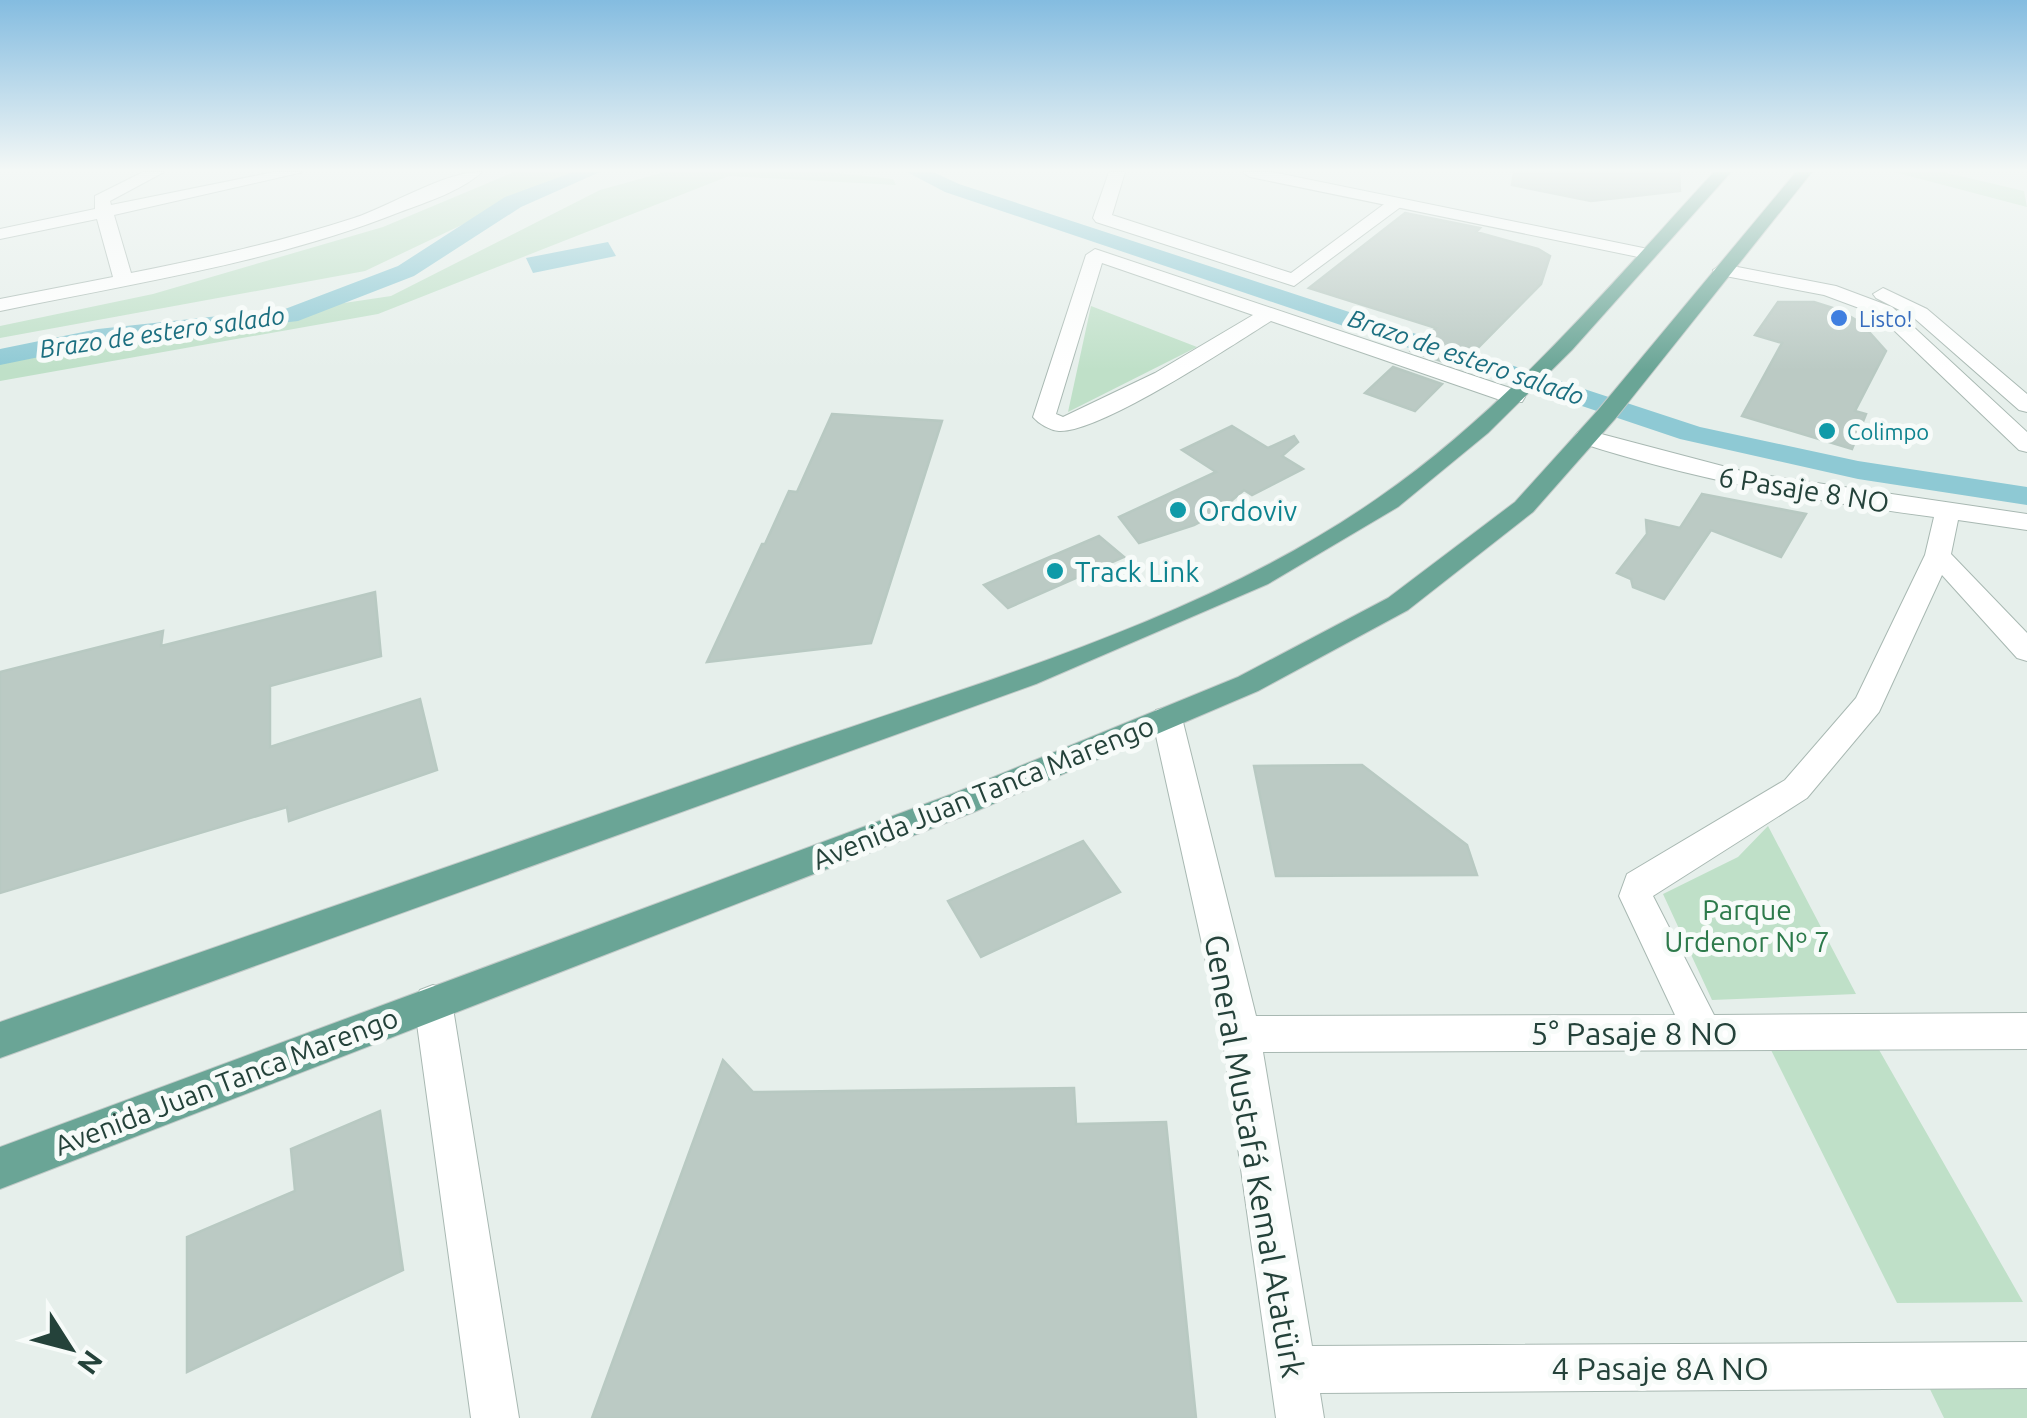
<svg xmlns="http://www.w3.org/2000/svg" width="2027" height="1418" viewBox="0 0 2027 1418" font-family="Ubuntu,sans-serif">
<rect width="100%" height="100%" fill="#e6efeb"/>
<!-- green -->
<path fill="#bfe0c8" d="M514,172H588L512,201L365,271L0,338V326L153,294L383,227Z
M665,172H827L893,179L896,185L729,176L378,314L0,381V362L92,341L391,296L600,190Z
M1894,172H1943L2024,191L2027,207Z
M1091,306L1197,347L1068,412Z
M1768,826L1856,994L1712,1000L1663,894L1738,857Z
M1770,1048H1878L2023,1302L1897,1303Z
M2027,1380V1418H1944L1926,1381Z"/>
<!-- water -->
<path fill="#8ec9d4" d="M608,242L616,256L533,273L526,258Z"/>
<g fill="none" stroke-linecap="round" stroke-linejoin="round">
<!-- canal -->
<path fill="#8ec9d4" fill-rule="evenodd" d="M573,172H600L521,207L414,276L298,321L98,345L0,365V349L98,329L285,309L398,266L505,197Z
M907,172H933L959,184L1700,427L1858,461L2027,487V505L1858,479L1680,439L945,192Z"/>
</g>
<!-- building -->
<path fill="#bbcac4" stroke="#b8c9c2" stroke-width="2.5" d="M1514,172H1679L1680,191L1591,201L1512,185Z
M1405,213L1480,228L1476,232L1538,249L1550,256L1541,284L1459,367L1411,351L1436,328L1309,288Z
M1778,302H1814L1839,310L1861,323L1886,351L1855,411L1866,414L1852,449L1742,416L1782,343L1755,335Z
M1393,367L1442,384L1415,411L1365,393Z
M832,414L942,421L871,643L707,662L762,544H765L789,491L797,492Z
M1232,426L1268,448L1294,436L1298,442L1282,456L1303,469L1252,495L1244,490L1217,513L1194,525L1139,543L1119,517L1216,472L1182,450Z
M1702,494L1806,514L1781,557L1711,530L1664,599L1633,587L1631,579L1617,573L1647,534L1646,520L1680,528Z
M1099,536L1124,557L1008,608L984,585Z
M375,592L381,656L270,686V747L420,699L437,770L289,821L287,807L0,893V672L163,631L161,646Z
M1362,765L1467,845L1477,875L1276,876L1254,766Z
M1083,841L1120,892L981,957L948,901Z
M723,1060L753,1092L1074,1088L1076,1124L1166,1122L1196,1418H592Z
M380,1111L403,1270L187,1372V1237L295,1191L291,1149Z"/>
<g fill="none" stroke-linecap="round" stroke-linejoin="round">
<defs>
<path id="minor" d="M143,172H164L110,201L111,205L274,172H303L114,215L131,273C206,258 281,242 354,218C390,206 448,170 482,172C461,191 427,202 400,212C272,263 134,283 0,311V299L113,277L97,219L0,239V229L95,209V196Z
M1109,172H1125L1112,215L1291,273L1391,199L1406,203L1294,286L1096,222L1093,218Z
M1095,249L1522,392L1525,397L1522,402H1506L1271,321C1231,346 1100,433 1059,431C1050,430 1039,424 1033,417L1086,255ZM1102,263L1253,315L1155,373L1063,417L1056,414Z
M1586,430L1749,473L2027,514V530L1958,520L1951,554L2027,633V661L2017,658L1942,575L1879,712L1807,798L1653,896L1714,1015L2027,1013V1049L1263,1052L1312,1346L2027,1342V1388L1320,1393L1324,1418H1276L1222,1034L1152,718L1156,710L1167,707L1178,710L1182,718L1256,1016L1675,1015L1619,896L1627,874L1785,780L1856,698L1925,555L1934,517C1813,501 1694,480 1578,442L1574,437L1578,432Z
M433,985L446,990L452,1002L519,1418H471L414,1002L420,990Z"/>
<path id="tertiary" d="M1242,172H1272L1648,249L1657,254L1648,259L1250,177Z
M1722,264L1836,286L1892,307L2027,432V452L2019,450L1878,315L1824,295L1715,274L1713,270Z
M1883,288L1927,309L2027,394V412L2019,410L1913,317L1876,298L1873,294Z"/>
<path id="primary" d="M1714,172H1731L1572,350L1488,433L1398,507L1268,584L1036,684L0,1058V1022C265,930 530,838 795,746C990,679 1208,617 1378,498C1507,409 1609,286 1714,172Z
M1796,172H1812L1615,419L1533,512L1408,610L1258,691L974,812L0,1189V1147L952,794L1238,677L1388,598L1515,502L1599,409Z"/>
</defs>
<!-- minor casing -->
<use href="#minor" stroke="#a8b8b2" stroke-width="2"/>
<!-- tertiary casing -->
<use href="#tertiary" stroke="#a8b8b2" stroke-width="2"/>
<!-- primary casing -->
<use href="#primary" stroke="#c2cac8" stroke-width="2"/>
<!-- minor -->
<use href="#minor" fill="#fff" fill-rule="evenodd"/>
<!-- tertiary -->
<use href="#tertiary" fill="#fff" fill-rule="evenodd"/>
<!-- primary -->
<use href="#primary" fill="#6aa596" fill-rule="evenodd"/>
</g>
<!-- sky -->
<linearGradient id="sky" x2="0" y2="1"><stop stop-color="#84bce0"/><stop offset="0.46" stop-color="#f4f8f6"/><stop offset="1" stop-color="#f4f8f6" stop-opacity="0"/></linearGradient>
<rect width="2027" height="370" fill="url(#sky)"/>
<!-- markers -->
<circle fill="#3f7fe0" stroke="#f7fbf9" stroke-width="4" cx="1839" cy="318" r="10"/>
<g fill="#0f9aa8" stroke="#f7fbf9" stroke-width="4">
<circle cx="1827" cy="431" r="10"/>
<circle cx="1178" cy="510" r="10"/>
<circle cx="1055" cy="571" r="10"/>
</g>
<g text-anchor="middle" dominant-baseline="central" stroke-width="10" stroke-linejoin="round" paint-order="stroke">
<!-- far-shop labels -->
<g font-size="22" fill="#366cbe" stroke="#f7fbf9" text-anchor="start">
<text x="1859" y="318">Listo!</text>
</g>
<!-- far-culture labels -->
<g font-size="22" fill="#0d838f" stroke="#f7fbf9" text-anchor="start">
<text x="1847" y="431">Colimpo</text>
</g>
<!-- far-water labels -->
<g font-size="25" font-style="italic" fill="#1c6f80" stroke="#f7fbf9">
<text transform="translate(162 332) rotate(-8)">Brazo de estero salado</text>
<text transform="translate(1466 357) rotate(19)">Brazo de estero salado</text>
</g>
<!-- street labels -->
<g font-size="28" fill="#24423a" stroke="#f7fbf9">
<text transform="translate(1804 489) rotate(9)">6 Pasaje 8 NO</text>
<text transform="translate(983 792) rotate(-22)">Avenida Juan Tanca Marengo</text>
<text transform="translate(226 1081) rotate(-21)">Avenida Juan Tanca Marengo</text>
</g>
<!-- culture labels -->
<g font-size="28" fill="#0d838f" stroke="#f7fbf9" text-anchor="start">
<text x="1198" y="510">Ordoviv</text>
<text x="1075" y="571">Track Link</text>
</g>
<!-- park labels -->
<g font-size="28" fill="#2d7a4b" stroke="#f7fbf9">
<text x="1747" y="909">Parque<tspan x="1747" dy="32">Urdenor Nº 7</tspan></text>
</g>
<!-- near-street labels -->
<g font-size="32" fill="#24423a" stroke="#f7fbf9">
<text x="1634" y="1033">5° Pasaje 8 NO</text>
<text transform="translate(1255 1156) rotate(80)">General Mustafá Kemal Atatürk</text>
<text x="1660" y="1368">4 Pasaje 8A NO</text>
</g>
</g>
<!-- north arrow -->
<g transform="translate(70 1348) rotate(126)" stroke="#f7fbf9" stroke-width="8" paint-order="stroke">
<path d="M0-8L18 38L0 25L-18 38Z" fill="#24423a"/>
<text y="-15" font-size="28" font-weight="bold" text-anchor="middle" fill="#24423a">N</text>
</g>
</svg>
